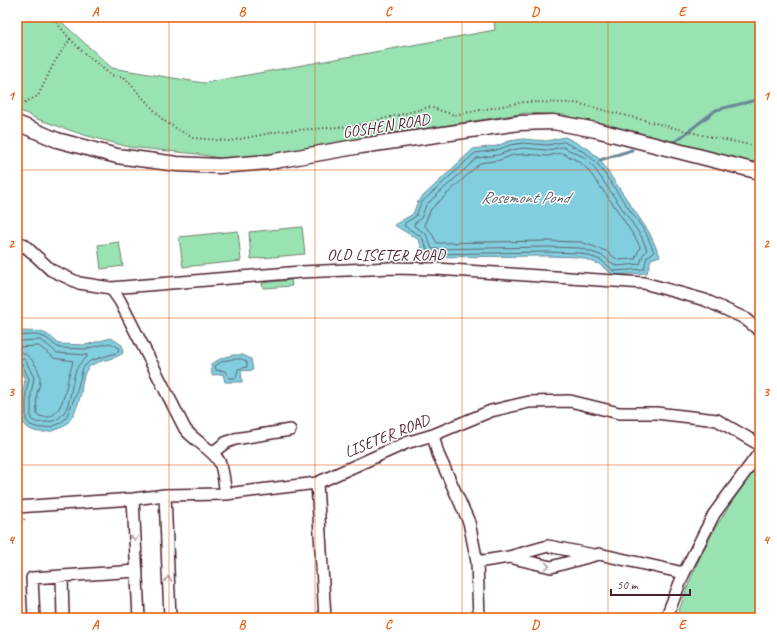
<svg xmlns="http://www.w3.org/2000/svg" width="777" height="635" viewBox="0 0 777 635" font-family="Caveat,sans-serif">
<rect width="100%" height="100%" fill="#fff"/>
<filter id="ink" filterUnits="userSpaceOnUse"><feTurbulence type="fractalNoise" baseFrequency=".025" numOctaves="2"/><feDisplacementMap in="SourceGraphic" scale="8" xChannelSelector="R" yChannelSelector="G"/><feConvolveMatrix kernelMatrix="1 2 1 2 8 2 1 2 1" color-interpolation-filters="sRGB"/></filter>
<g filter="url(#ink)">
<!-- green -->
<path fill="#99e3b2" stroke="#72816e" d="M17,17H56L112,68L204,83L495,30L494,17H760V167L564,115L526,113L358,139L237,161L197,154L129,147L84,135L37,119L17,109Z
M302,227L305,254L251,259L249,232Z
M238,231L241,261L183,267L179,237Z
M119,242L123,266L101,269L98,245Z
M291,280L292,286L263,288L262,283Z
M760,463V612L753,618H676C683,600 689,581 697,564C713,527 736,495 760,463Z"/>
<!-- water -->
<path fill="#80cede" stroke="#6a8896" d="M565,137L589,149L600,160L649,232L660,256L651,259L647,273L613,275L599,264L579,257L546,256L425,257L419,240L394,225L413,214L418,201L473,149L497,146L509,141L523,139L547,141Z
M20,331C41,332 43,329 59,344L85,345L111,338L122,345L123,353C113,361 96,359 87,369C83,375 82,385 81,393C79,402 75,414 69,421C60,433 31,438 23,422C19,414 23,389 25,380L17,363V333Z
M232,355H243L251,359L253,370L241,371L242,382H225L223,374L212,375L211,364L222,358Z"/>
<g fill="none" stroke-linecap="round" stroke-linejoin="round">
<!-- shore -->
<path stroke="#606573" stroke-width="1" d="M564,142L586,153L597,163L646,233L654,252L647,257L644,269L614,271L601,260L580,253L546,252L429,254L422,237L404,226L405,223L416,216L421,203L475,153L497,150L510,145L523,143L547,145Z
M563,147L584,157L593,166L641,236L647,250L643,255L640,264L616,266L603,256L580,248L546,247L432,249L426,234L414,226V224L421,218L426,205L477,158L498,155L512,150L523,148L547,150Z
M562,153L580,162L588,170L613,204L636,239L640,247L635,259L618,260L606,251L581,242L545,241L437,243L431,232L424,225L431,209L480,163L500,160L513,155L524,154L547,156Z
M17,336C27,335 41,333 49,340C53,343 55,346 60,348L85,349L110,343L118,347L119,350L116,353L90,361L83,368L76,394L66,418L61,423L51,427L40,428L30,425L26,420V392L29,379L22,364L17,362
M17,341L40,340L45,343L57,353L87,355V357C84,360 80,363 78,366C68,384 75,421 46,422C41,423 35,423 31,419V393L34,378L26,361L22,358L17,357
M17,347L39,346L54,358L73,361C72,367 69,373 68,379C65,393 60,426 37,415C37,408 36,400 37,393C38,389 40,385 40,381C41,369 29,352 17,351
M233,359H242L247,362V367L238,369L236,378H229L225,371L216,370L215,366L223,361Z"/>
<!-- stream -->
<path stroke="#6a8896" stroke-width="3" d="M668,143L676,141L716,110L760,99
M600,160L632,150"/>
<defs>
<path id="minor" d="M17,250L23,244L51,270L79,283L111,288L301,272L392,268L436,269L644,283L705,300L744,318L760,331
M111,288L120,301L185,429C195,442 213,449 220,463C224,472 224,485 226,494
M433,435L438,454L469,522L477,562L479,618
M212,453L225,443L235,439L290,430
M317,483L325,618
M165,495L170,618
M133,499L139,618
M17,507L133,499L165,495L226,494L317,483L406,443L433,435L491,411L529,402L570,401L619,413H656L717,420L760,445
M509,557L551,567L599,554L684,573
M477,562L509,557L548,546L594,555
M62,576L63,618
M34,618L32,578L137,571
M666,618L684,573L714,514L760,452
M759,618L760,617"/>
<path id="major" d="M17,123L57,140L117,156L177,164L219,166L269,162L361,146L519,123L553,122L596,130L760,172"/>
</defs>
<!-- minor casing -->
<use href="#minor" stroke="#4a1f2b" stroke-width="14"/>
<!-- major casing -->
<use href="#major" stroke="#4a1f2b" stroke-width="17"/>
<!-- path -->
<path stroke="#4a1f2b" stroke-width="2" stroke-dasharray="1 3" stroke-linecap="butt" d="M70,39L83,52L111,75L125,78L164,121L193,138L229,141L282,131L355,126L430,107L454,115L524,102L576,103L706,136L760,147
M17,104L23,103L38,96L54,63L70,39L52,17
M17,524L26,518"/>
<!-- minor -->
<use href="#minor" stroke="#fff" stroke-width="11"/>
<!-- major -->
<use href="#major" stroke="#fff" stroke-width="14"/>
</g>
<!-- one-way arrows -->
<defs><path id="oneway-chevron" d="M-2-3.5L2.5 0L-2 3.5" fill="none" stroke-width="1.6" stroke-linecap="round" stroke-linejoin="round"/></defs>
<g stroke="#ae9aa0">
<use href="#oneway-chevron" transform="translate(135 538) rotate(87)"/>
<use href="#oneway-chevron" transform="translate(547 566) rotate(9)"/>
<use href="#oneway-chevron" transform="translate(168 579) rotate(-92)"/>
</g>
</g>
<!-- grid -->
<path fill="none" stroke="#e8590c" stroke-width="1" stroke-opacity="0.55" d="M169,17V618M315,17V618M462,17V618M608,17V618M17,170H760M17,318H760M17,465H760"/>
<g text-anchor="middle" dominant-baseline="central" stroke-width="3" stroke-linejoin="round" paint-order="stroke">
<!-- street labels -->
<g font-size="16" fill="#4a1f2b" stroke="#fff">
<text transform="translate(386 126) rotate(-9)">GOSHEN ROAD</text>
<text x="386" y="255">OLD LISETER ROAD</text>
<text transform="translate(387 436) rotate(-22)">LISETER ROAD</text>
</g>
<!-- water labels -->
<g font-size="17" font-style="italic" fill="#5d5c6a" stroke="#fff">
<text x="525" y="197">Rosemont Pond</text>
</g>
</g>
<!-- margin -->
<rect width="777" height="635" fill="none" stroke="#fff" stroke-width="44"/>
<!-- scale -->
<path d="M611 589v6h79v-6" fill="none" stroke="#4a1f2b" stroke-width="2"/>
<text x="617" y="589" font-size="12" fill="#4a1f2b" stroke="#ffffff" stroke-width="3" paint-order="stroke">50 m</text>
<rect x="22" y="22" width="733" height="591" fill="none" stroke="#e8590c" stroke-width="1.5"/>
<g font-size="13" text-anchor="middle" font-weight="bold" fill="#e8590c">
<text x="95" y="16">A</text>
<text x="242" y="16">B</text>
<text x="388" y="16">C</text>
<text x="535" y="16">D</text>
<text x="682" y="16">E</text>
<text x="11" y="100">1</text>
<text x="766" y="100">1</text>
<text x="11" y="248">2</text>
<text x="766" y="248">2</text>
<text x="11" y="396">3</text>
<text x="766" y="396">3</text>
<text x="11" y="544">4</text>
<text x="766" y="544">4</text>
<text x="95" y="629">A</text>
<text x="242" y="629">B</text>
<text x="388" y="629">C</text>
<text x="535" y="629">D</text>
<text x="682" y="629">E</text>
</g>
</svg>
